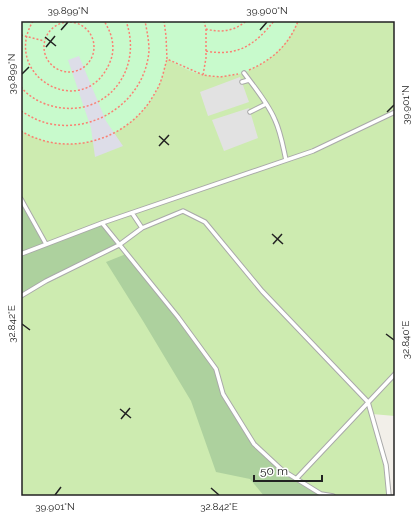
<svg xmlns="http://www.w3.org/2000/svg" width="416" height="517" viewBox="0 0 416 517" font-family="Raleway,sans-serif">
<rect width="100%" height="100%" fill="#f2efe9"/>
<!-- grass -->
<path fill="#cdebb0" d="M21,21H395V416L372,414L386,465L389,496H21Z"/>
<!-- forest -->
<path fill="#add19e" d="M21,199L46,244L102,223L119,245L88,259L21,296Z
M126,254L178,317L216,369L223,394L254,444L282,470L321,494L333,496H264L250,479L216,472L191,401L143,321L106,262Z"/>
<!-- park -->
<path fill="#c8facc" d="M21,21H298C284,57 243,84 204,75C191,73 178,65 167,59C164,70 162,82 156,92C130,140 68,159 21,131Z"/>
<!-- parking -->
<path fill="#e2e2e2" d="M240,77L249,102L208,116L200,92Z
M249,108L258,138L224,151L212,120Z"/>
<!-- plaza -->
<path fill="#dddde8" d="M79,56L106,121L123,146L95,157L91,128L68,60Z"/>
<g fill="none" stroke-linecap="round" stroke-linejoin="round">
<defs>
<path id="lane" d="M244,73C255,88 268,103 275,120C281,133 283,147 286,160
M242,82L249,80
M250,112L266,104
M21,199L46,244
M132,213L142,228L183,211L205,222L262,291L368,402L386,465L389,496
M102,223L178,317L216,369L223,394L254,444L282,470L321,494L333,496
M21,254L102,223L313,151L395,112
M21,296L46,281L119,245L142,228
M296,479L395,374"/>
</defs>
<!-- lane casing -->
<use href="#lane" stroke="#a9a9a9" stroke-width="5.5"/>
<!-- path -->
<path stroke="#fa8072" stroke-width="1.5" stroke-dasharray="2 2" stroke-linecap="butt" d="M33,21C0,77 85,123 110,62C116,48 112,33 104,21
M164,21L166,36L167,59L203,75
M204,21L206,29C221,33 235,31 246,21
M44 47a25 25 0 1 1 50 0a25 25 0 1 1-50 0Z
M206,29V58L203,75L220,77L238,74
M21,35L44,41
M206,51C237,57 255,45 274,21
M249,70C272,60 289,45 298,21
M21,87C28,96 40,103 52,106C105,120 144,71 126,21
M21,111C31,117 40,122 51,124C98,133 145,99 149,51C149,41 147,31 145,21
M21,131C68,159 131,140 156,91C162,82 164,69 167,59"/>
<!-- lane -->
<use href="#lane" stroke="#fff" stroke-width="3.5"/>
</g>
<!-- ticks -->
<path fill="none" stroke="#222" stroke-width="1.5" d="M61,30L68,22M260,30L267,22M45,37L56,46M46,47L55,36M22,74L29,67M387,112L394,105M159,136L169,145M159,146L169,135M272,234L283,244M273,244L282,234M22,324L30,330M386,334L394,340M120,409L131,418M121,419L130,408M211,488L219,495M55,495L61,487"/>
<!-- border -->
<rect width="416" height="517" fill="none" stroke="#ffffff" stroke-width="44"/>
<!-- scale -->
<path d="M254 475v6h68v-6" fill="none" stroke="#222222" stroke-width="2"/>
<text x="260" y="475" font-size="12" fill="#222222" stroke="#ffffff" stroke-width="3" paint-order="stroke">50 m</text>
<rect x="22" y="22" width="372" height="473" fill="none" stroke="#222" stroke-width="1.5"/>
<g font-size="10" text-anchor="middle" fill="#222">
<text x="68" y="14">39.899°N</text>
<text x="267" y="14">39.900°N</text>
<text transform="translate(11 74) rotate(-90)" y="4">39.899°N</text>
<text transform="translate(405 105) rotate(-90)" y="4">39.901°N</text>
<text transform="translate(11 324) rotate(-90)" y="4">32.842°E</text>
<text transform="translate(405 340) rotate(-90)" y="4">32.840°E</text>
<text x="55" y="510">39.901°N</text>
<text x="219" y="510">32.842°E</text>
</g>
</svg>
